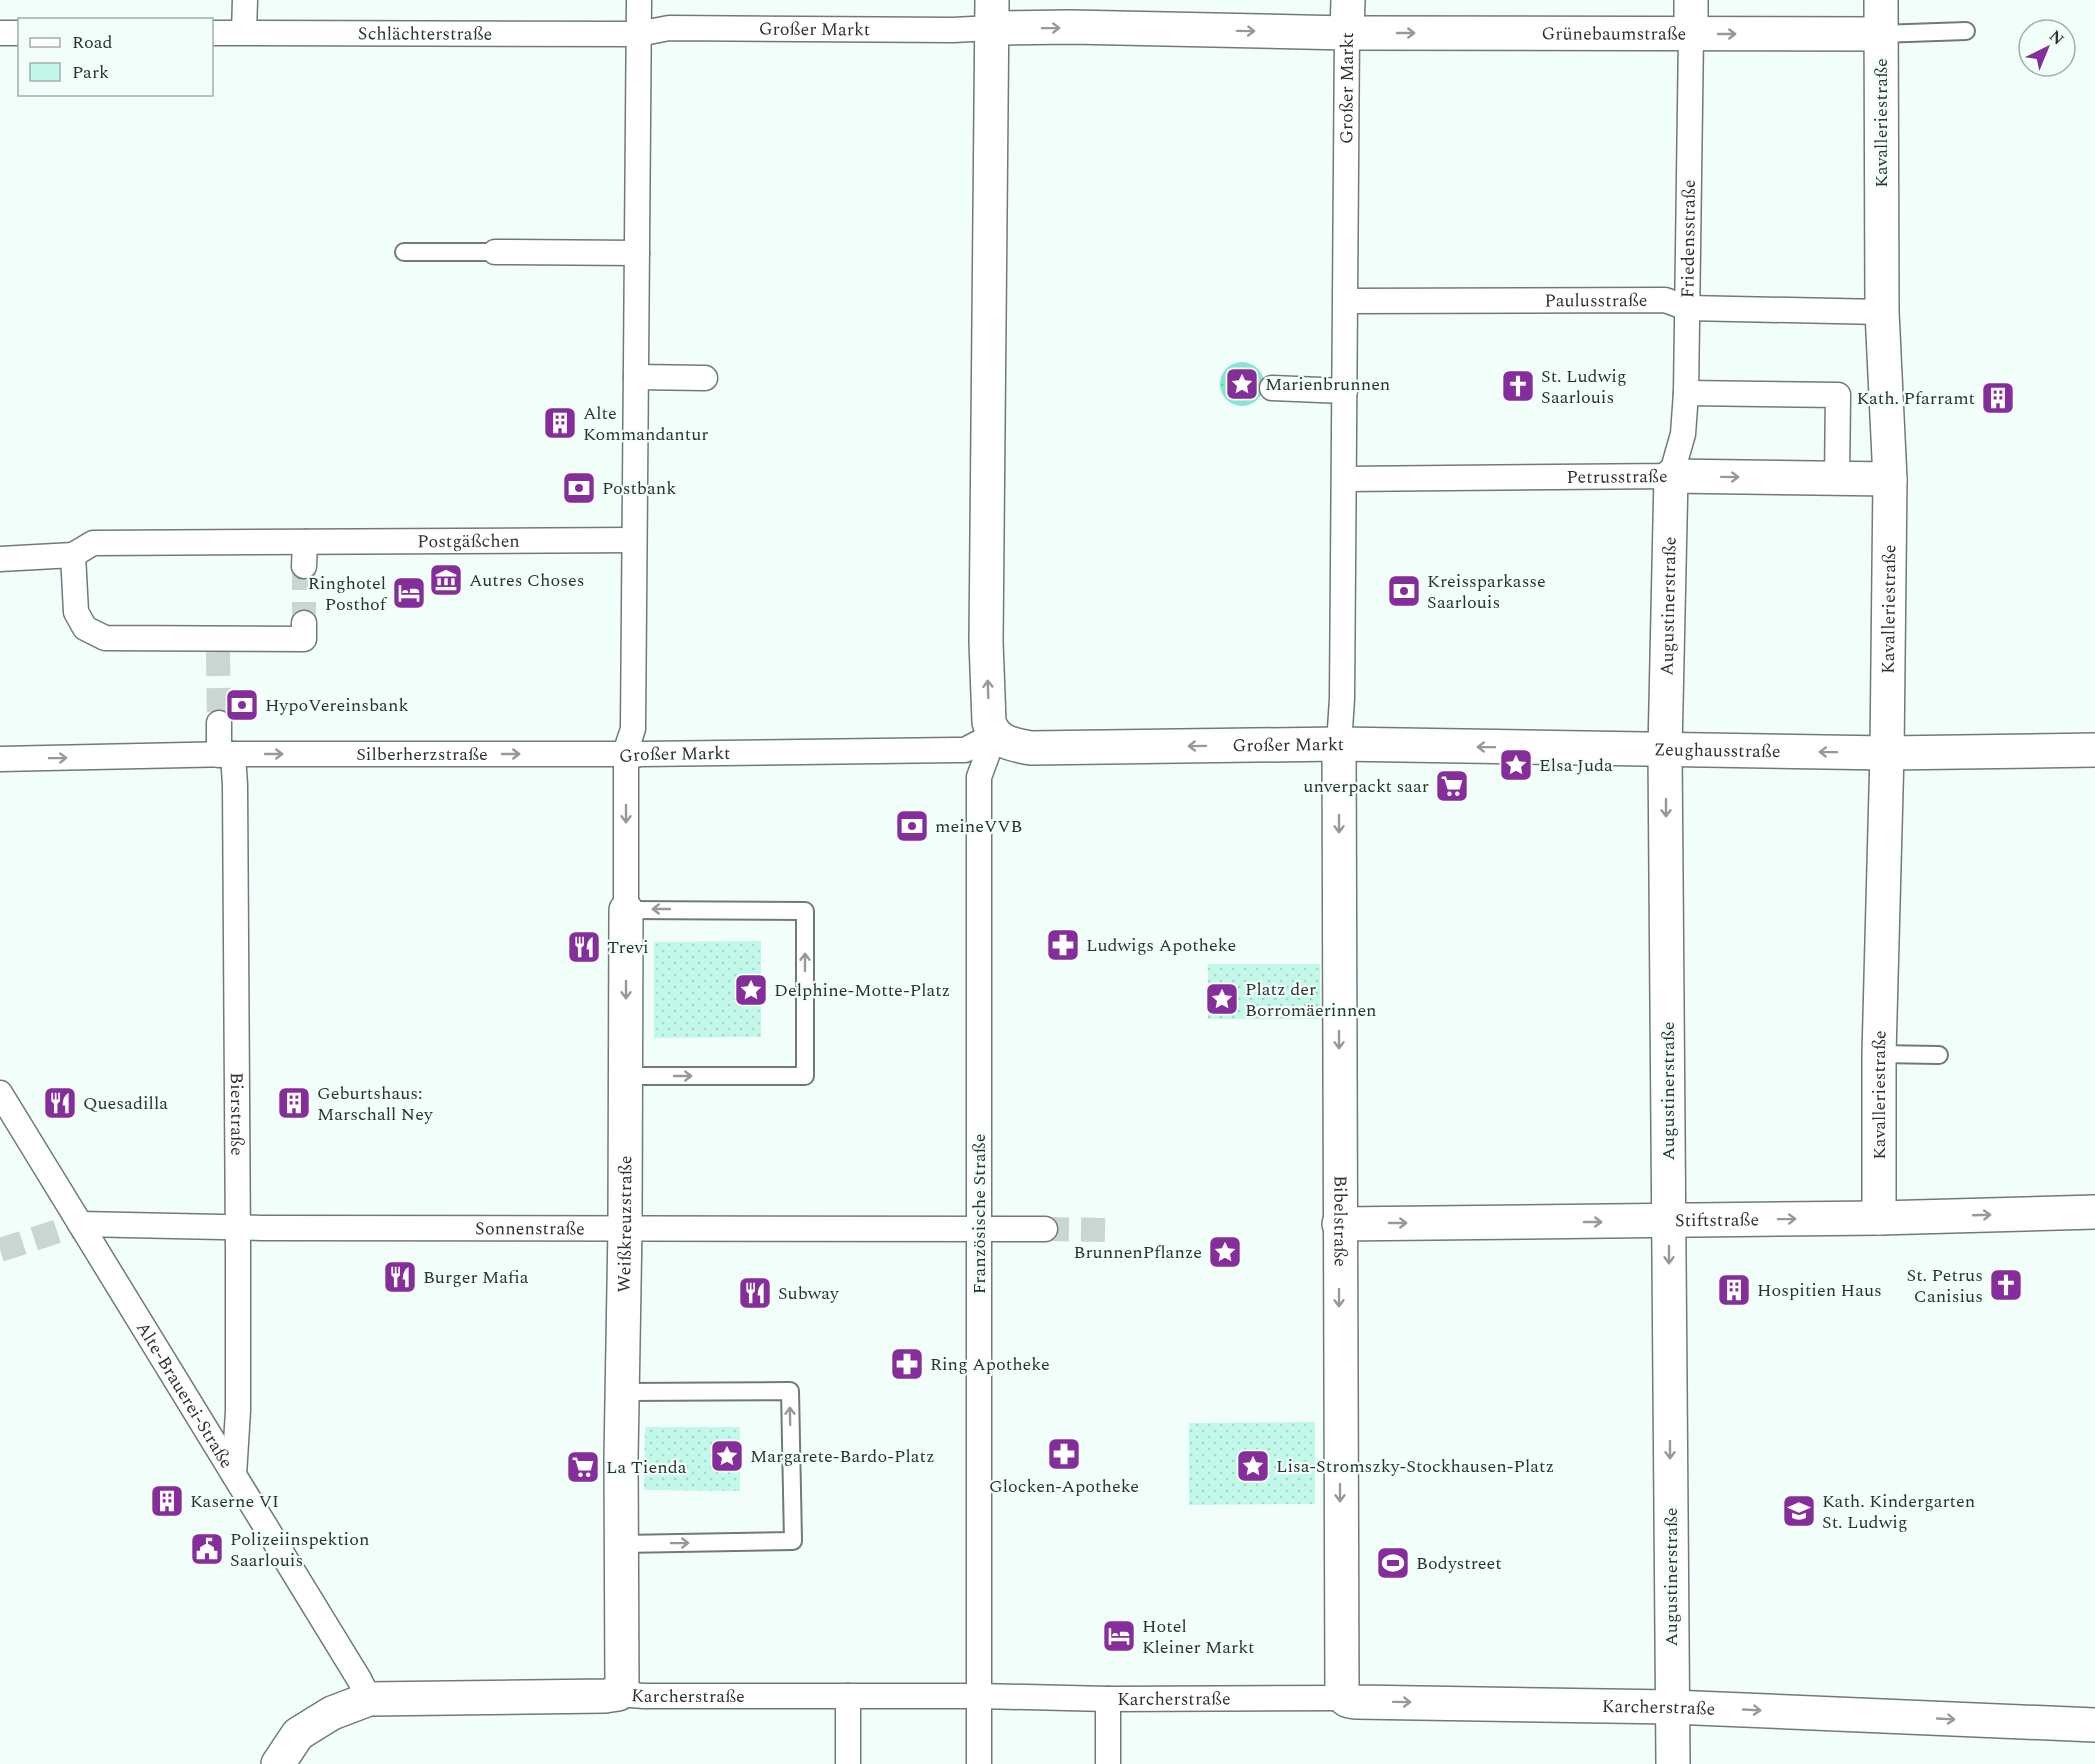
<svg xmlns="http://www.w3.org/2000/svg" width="2095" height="1764" viewBox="0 0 2095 1764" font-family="Spectral,serif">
<defs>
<pattern id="green-dots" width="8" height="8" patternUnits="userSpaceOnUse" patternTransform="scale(1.5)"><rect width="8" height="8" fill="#c2f8e9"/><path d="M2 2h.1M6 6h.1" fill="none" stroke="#a7d5c8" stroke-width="1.8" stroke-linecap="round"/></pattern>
<pattern id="water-ripples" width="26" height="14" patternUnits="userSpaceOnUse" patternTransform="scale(1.5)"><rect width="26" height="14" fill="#8ae4ce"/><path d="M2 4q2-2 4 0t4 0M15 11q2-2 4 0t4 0" fill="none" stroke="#77c4b1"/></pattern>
</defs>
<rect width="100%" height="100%" fill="#f2fefa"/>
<!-- green -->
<path fill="url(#green-dots)" d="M761,941V1037L654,1038V942Z
M1208,964H1320V1019H1208Z
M1315,1422V1504L1189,1505V1423Z
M645,1427H740V1491L644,1490Z"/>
<!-- water -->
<path fill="url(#water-ripples)" d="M1220 384a22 22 0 1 1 44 0a22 22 0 1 1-44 0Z"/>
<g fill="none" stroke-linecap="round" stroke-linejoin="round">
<!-- pedestrian-tunnel -->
<path stroke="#cbd5d2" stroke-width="24" stroke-dasharray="24 12" stroke-linecap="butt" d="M304,566V623
M218,652L219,723
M1045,1229L1107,1230
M0,1250L80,1224"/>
<defs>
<path id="service" d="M1880,34L1966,31
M404,252H495
M1879,1054L1939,1055
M624,1076H805V911L626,910
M622,1544L793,1541L790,1391L623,1392"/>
<g id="pedestrian">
<path d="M244,32L245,0"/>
<path d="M0,33H20"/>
<path id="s1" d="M212,33L638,34L669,28L953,30L992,28"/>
<path d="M495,252L637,253"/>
<path id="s2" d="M1346,301L1665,300L1687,308L1882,312"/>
<path d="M636,377L705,378"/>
<path d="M1272,388L1345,391"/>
<path d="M1686,393L1838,395L1837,479"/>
<path id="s3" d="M1344,479L1671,476L1683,434L1686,393L1691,34"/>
<path d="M73,555L76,612L85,628L105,638L304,639V623"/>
<path id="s4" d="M0,559L73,555L93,543L634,540"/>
<path d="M304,566L305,542"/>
<path id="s5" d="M1339,744L1342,699L1347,33"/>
<path id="s6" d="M233,754L235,785L238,1250V1411L234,1475"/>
<path d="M219,755V723"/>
<path d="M624,756L633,729L639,0"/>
<path d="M624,756L626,760V910"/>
<path id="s7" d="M0,759L233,754H616L624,756L641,754L955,750H965L995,734"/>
<path id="s8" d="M0,1093L359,1679L369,1699"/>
<path id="s9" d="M80,1224L262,1228L1045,1229"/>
<path id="s10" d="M618,1694L644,1696H979L1108,1699L1344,1698"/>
<path d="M848,1764V1696"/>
<path d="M979,1764V777L995,734"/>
<path d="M1108,1764V1699"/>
</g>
<g id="minor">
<path id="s11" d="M992,0L986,642L989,722C995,742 1013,745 1031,748L1339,744L1887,753L2095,750"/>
<path id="s12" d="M992,28L1071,27L1347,33L1880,34"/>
<path d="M1347,33L1348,0"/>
<path d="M1691,34V0"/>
<path id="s13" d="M1339,744L1342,1694C1345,1701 1348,1701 1356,1702L1672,1707L2095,1725"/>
<path id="s14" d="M1879,1218V1054L1887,753L1890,479L1882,312L1881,0"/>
<path id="s15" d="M1339,1224L1879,1218L2095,1212"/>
<path id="s16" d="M278,1764L298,1734L332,1713L369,1699L605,1696L618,1694L622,1689L621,1458L625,1228L626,910"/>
<path id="s17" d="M1673,1764L1665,750L1671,476L1890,479"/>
</g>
</defs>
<!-- service casing -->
<use href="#service" stroke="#707a77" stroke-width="20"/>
<!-- pedestrian casing -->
<use href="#pedestrian" stroke="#707a77" stroke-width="27"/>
<!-- minor casing -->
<use href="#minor" stroke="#707a77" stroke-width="36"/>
<!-- service -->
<use href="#service" stroke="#fff" stroke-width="16"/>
<!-- pedestrian -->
<use href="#pedestrian" stroke="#fff" stroke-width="24"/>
<!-- minor -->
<use href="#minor" stroke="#fff" stroke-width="33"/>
</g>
<!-- one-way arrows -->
<defs><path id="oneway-shaft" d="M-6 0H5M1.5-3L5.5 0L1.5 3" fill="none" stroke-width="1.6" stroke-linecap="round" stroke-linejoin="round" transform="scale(1.5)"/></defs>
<g stroke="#969998">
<use href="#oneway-shaft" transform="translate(1051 28) rotate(-1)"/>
<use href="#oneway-shaft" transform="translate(1246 31) rotate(1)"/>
<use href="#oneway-shaft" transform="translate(1406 33)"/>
<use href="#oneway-shaft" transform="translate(1727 34)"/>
<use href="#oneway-shaft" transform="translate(1730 477) rotate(1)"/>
<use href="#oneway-shaft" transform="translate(988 689) rotate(-92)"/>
<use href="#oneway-shaft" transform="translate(1197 746) rotate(179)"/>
<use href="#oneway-shaft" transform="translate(1486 747) rotate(-179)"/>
<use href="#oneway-shaft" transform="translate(1828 752) rotate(-179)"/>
<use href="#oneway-shaft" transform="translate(274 754)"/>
<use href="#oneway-shaft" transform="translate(511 754)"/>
<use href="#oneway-shaft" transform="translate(58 758) rotate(-1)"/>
<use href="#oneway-shaft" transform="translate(1666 808) rotate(90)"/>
<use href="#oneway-shaft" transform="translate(626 814) rotate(90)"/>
<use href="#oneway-shaft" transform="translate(1339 824) rotate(90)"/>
<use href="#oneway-shaft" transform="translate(661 909) rotate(-180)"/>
<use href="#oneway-shaft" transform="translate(805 962) rotate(-90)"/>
<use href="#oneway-shaft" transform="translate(626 990) rotate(90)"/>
<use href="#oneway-shaft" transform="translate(1339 1040) rotate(90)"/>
<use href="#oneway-shaft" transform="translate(683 1076)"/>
<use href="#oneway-shaft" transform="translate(1982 1215) rotate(-2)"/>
<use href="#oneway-shaft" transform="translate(1787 1219) rotate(-1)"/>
<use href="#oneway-shaft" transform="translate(1593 1222)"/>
<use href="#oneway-shaft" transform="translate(1398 1223)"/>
<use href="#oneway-shaft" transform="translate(1669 1255) rotate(90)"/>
<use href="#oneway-shaft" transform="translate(1339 1298) rotate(90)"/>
<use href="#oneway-shaft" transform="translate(790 1416) rotate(-91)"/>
<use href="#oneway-shaft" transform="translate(1670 1450) rotate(90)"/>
<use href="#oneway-shaft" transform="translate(1340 1493) rotate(90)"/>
<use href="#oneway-shaft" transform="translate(680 1543) rotate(-1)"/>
<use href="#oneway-shaft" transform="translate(1402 1702) rotate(1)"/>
<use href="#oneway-shaft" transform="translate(1752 1710) rotate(3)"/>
<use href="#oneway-shaft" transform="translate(1946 1719) rotate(3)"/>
</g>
<!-- icons -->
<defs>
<symbol id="sight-square" viewBox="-11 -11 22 22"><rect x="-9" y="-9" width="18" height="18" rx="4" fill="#852e9b" stroke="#f2fefa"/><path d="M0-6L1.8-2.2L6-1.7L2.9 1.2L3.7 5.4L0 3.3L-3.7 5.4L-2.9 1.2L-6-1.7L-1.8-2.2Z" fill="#fff"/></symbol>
<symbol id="church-square" viewBox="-11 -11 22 22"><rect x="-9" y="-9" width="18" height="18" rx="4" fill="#852e9b" stroke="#f2fefa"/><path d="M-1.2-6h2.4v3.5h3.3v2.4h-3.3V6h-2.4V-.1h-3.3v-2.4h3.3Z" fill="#fff"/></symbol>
<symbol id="building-square" viewBox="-11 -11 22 22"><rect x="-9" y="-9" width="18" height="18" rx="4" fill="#852e9b" stroke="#f2fefa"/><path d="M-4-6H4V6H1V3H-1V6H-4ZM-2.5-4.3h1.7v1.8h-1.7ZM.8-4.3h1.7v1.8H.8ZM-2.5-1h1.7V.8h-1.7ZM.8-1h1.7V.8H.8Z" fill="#fff"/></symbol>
<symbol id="bank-square" viewBox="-11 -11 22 22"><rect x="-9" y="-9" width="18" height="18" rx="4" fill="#852e9b" stroke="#f2fefa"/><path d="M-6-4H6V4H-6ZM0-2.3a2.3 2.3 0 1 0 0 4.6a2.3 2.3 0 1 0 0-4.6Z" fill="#fff"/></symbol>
<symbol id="museum-square" viewBox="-11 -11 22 22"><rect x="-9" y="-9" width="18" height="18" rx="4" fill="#852e9b" stroke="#f2fefa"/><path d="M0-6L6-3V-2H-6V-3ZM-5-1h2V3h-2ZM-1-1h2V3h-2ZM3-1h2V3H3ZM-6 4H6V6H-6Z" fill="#fff"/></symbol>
<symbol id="hotel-square" viewBox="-11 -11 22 22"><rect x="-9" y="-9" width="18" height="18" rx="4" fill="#852e9b" stroke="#f2fefa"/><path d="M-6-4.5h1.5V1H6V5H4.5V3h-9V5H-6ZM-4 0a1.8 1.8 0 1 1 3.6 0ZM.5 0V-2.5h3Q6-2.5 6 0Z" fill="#fff"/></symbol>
<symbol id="supermarket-square" viewBox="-11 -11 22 22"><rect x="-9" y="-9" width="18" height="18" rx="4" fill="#852e9b" stroke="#f2fefa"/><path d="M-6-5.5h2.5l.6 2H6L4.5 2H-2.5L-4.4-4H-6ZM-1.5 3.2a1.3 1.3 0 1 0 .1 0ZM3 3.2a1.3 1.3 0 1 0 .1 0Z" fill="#fff"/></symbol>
<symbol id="pharmacy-square" viewBox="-11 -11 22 22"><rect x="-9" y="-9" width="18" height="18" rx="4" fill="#852e9b" stroke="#f2fefa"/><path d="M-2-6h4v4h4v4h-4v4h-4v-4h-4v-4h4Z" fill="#fff"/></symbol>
<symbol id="restaurant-square" viewBox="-11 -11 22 22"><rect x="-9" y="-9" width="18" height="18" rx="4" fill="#852e9b" stroke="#f2fefa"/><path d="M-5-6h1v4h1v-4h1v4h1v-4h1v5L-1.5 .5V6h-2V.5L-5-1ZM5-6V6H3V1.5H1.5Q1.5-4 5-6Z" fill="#fff"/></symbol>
<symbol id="school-square" viewBox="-11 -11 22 22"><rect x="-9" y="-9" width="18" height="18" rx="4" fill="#852e9b" stroke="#f2fefa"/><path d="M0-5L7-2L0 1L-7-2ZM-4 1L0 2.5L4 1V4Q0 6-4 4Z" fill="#fff"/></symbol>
<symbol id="civic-square" viewBox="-11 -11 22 22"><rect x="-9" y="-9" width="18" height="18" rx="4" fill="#852e9b" stroke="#f2fefa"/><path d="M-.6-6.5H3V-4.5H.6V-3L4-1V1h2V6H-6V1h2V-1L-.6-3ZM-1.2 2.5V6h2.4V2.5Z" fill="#fff"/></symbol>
<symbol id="stadium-square" viewBox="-11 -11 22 22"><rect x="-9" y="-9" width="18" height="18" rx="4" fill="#852e9b" stroke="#f2fefa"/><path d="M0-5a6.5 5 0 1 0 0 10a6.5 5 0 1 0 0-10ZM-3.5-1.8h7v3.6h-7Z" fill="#fff"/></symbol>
</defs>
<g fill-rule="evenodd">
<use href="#sight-square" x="1223" y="365" width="38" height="38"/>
<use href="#church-square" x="1499" y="367" width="38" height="38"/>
<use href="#building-square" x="1979" y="379" width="38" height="38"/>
<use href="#building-square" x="541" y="404" width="38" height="38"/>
<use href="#bank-square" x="560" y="469" width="38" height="38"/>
<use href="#museum-square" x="427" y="561" width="38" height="38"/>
<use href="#bank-square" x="1385" y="572" width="38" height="38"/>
<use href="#hotel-square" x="390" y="574" width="38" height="38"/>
<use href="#bank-square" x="223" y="686" width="38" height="38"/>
<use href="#sight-square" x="1497" y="746" width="38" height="38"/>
<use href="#supermarket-square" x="1433" y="767" width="38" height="38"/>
<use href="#bank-square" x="893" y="807" width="38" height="38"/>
<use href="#pharmacy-square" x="1044" y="926" width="38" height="38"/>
<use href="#restaurant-square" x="565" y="928" width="38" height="38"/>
<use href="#sight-square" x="732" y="971" width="38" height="38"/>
<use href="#sight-square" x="1203" y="980" width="38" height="38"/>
<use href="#restaurant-square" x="41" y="1084" width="38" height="38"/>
<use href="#building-square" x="275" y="1084" width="38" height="38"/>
<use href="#sight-square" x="1206" y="1233" width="38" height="38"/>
<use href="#restaurant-square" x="381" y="1258" width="38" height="38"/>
<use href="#church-square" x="1987" y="1266" width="38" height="38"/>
<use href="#building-square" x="1715" y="1271" width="38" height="38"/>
<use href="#restaurant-square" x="736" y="1274" width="38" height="38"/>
<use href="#pharmacy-square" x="888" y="1345" width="38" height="38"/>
<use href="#pharmacy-square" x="1045" y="1435" width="38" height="38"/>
<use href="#sight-square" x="708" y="1437" width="38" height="38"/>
<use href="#sight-square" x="1234" y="1447" width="38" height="38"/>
<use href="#supermarket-square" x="564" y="1448" width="38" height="38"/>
<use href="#building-square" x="148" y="1482" width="38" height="38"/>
<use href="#school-square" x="1780" y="1492" width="38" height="38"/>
<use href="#civic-square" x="188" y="1530" width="38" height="38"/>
<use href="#stadium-square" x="1374" y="1544" width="38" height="38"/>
<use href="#hotel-square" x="1100" y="1617" width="38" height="38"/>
</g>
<g text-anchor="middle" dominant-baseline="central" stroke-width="4.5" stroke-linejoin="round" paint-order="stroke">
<!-- street labels -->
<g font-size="18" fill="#2e3332" stroke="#f2fefa">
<text stroke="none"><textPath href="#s1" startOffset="603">Großer Markt</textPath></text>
<text stroke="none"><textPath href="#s1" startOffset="213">Schlächterstraße</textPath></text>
<text stroke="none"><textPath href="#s12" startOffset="622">Grünebaumstraße</textPath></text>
<text stroke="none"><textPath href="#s5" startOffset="656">Großer Markt</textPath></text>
<text transform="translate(1881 123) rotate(-90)">Kavalleriestraße</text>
<text stroke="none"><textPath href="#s3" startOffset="566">Friedensstraße</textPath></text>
<text stroke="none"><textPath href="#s2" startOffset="250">Paulusstraße</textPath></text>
<text stroke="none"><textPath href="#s3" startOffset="273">Petrusstraße</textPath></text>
<text stroke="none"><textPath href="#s4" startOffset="472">Postgäßchen</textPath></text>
<text stroke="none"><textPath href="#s17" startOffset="1158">Augustinerstraße</textPath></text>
<text stroke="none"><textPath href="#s14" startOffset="609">Kavalleriestraße</textPath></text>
<text stroke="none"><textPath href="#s11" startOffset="1032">Großer Markt</textPath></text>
<text stroke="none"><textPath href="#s7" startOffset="675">Großer Markt</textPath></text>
<text stroke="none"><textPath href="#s11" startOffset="1461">Zeughausstraße</textPath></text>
<text stroke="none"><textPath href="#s7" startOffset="422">Silberherzstraße</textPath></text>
<text transform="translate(1668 1091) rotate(-90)">Augustinerstraße</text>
<text stroke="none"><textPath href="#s14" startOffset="123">Kavalleriestraße</textPath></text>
<text stroke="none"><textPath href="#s6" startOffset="360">Bierstraße</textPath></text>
<text transform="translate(979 1214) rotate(-90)">Französische Straße</text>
<text stroke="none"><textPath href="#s15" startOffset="378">Stiftstraße</textPath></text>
<text stroke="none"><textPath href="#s13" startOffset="477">Bibelstraße</textPath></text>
<text stroke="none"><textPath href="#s16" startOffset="836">Weißkreuzstraße</textPath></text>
<text stroke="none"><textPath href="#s9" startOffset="450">Sonnenstraße</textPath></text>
<text stroke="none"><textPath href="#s8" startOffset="354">Alte-Brauerei-Straße</textPath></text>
<text transform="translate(1671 1577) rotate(-90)">Augustinerstraße</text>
<text stroke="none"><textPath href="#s10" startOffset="70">Karcherstraße</textPath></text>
<text stroke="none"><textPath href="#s10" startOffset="556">Karcherstraße</textPath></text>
<text stroke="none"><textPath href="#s13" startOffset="1270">Karcherstraße</textPath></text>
</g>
<!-- poi labels -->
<g font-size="18" fill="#2e3332" stroke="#f2fefa" text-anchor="start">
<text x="1541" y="376">St. Ludwig<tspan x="1541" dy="21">Saarlouis</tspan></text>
<text x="1265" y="384">Marienbrunnen</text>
<text x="1975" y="398" text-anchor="end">Kath. Pfarramt</text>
<text x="583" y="413">Alte<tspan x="583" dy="21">Kommandantur</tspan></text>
<text x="602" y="488">Postbank</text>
<text x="469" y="580">Autres Choses</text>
<text x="1427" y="581">Kreissparkasse<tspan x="1427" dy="21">Saarlouis</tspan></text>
<text x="386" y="583" text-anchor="end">Ringhotel<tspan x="386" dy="21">Posthof</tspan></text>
<text x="265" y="705">HypoVereinsbank</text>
<text x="1539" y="765">Elsa Juda</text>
<text x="1429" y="786" text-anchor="end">unverpackt saar</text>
<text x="935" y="826">meineVVB</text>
<text x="1086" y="945">Ludwigs Apotheke</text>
<text x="607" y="947">Trevi</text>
<text x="1245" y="989">Platz der<tspan x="1245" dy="21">Borromäerinnen</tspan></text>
<text x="774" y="990">Delphine-Motte-Platz</text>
<text x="317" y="1093">Geburtshaus:<tspan x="317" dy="21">Marschall Ney</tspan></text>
<text x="83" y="1103">Quesadilla</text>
<text x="1202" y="1252" text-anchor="end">BrunnenPflanze</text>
<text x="1983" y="1275" text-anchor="end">St. Petrus<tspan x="1983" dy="21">Canisius</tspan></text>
<text x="423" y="1277">Burger Mafia</text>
<text x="1757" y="1290">Hospitien Haus</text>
<text x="778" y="1293">Subway</text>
<text x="930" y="1364">Ring Apotheke</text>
<text x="750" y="1456">Margarete-Bardo-Platz</text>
<text x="1276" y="1466">Lisa-Stromszky-Stockhausen-Platz</text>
<text x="606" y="1467">La Tienda</text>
<text x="1064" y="1486" text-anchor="middle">Glocken-Apotheke</text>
<text x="190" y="1501">Kaserne VI</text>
<text x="1822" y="1501">Kath. Kindergarten<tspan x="1822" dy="21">St. Ludwig</tspan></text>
<text x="230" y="1539">Polizeiinspektion<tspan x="230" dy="21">Saarlouis</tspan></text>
<text x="1416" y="1563">Bodystreet</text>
<text x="1142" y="1626">Hotel<tspan x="1142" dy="21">Kleiner Markt</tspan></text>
</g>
</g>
<!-- legend -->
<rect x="18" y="18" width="195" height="78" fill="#f2fefa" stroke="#a4adaa" stroke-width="1.5"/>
<rect x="30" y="38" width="30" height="9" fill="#ffffff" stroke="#a4adaa" stroke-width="1.5"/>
<text x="72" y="48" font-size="18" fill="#2e3332">Road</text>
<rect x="30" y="63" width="30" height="18" fill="#c2f8e9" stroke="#a4adaa" stroke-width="1.5"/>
<text x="72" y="78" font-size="18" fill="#2e3332">Park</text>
<!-- north arrow -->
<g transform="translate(2047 48) rotate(43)"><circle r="28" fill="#f2fefa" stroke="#a4adaa" stroke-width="1.5"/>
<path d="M0-4.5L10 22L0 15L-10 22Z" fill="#852e9b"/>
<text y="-9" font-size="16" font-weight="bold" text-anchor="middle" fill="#2e3332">N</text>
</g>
</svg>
